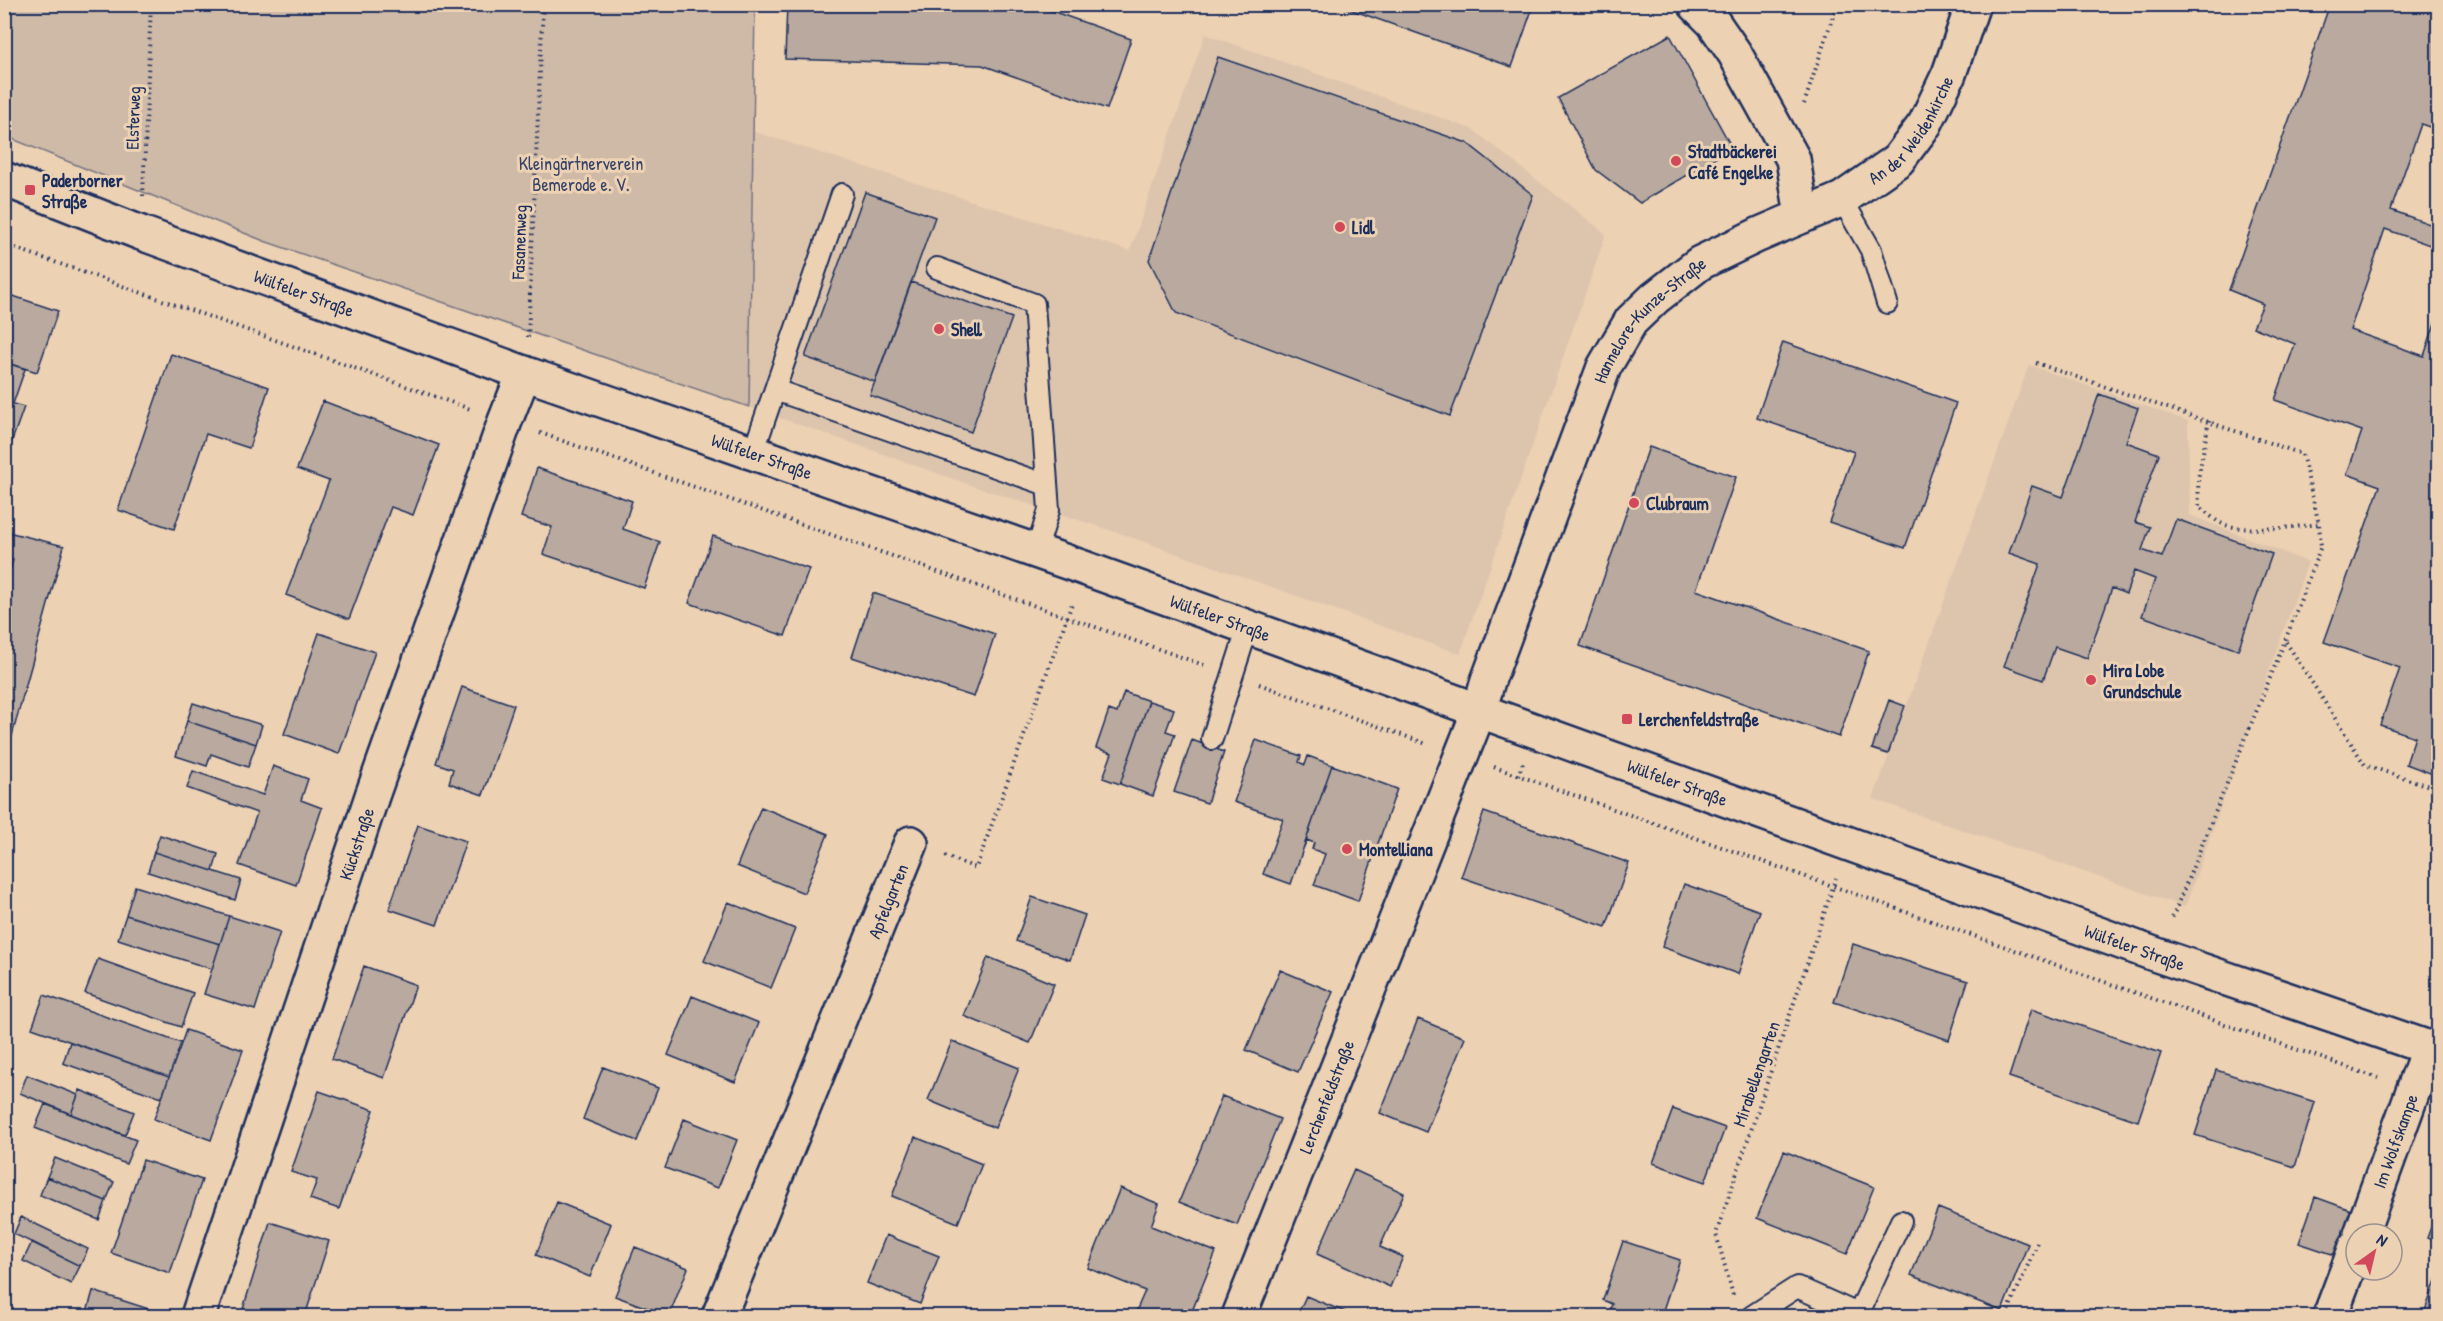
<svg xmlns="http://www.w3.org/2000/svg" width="2443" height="1321" viewBox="0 0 2443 1321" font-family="'Patrick Hand',sans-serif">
<rect width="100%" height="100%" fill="#edd1b3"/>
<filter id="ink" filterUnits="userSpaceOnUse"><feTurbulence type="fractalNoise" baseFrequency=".0167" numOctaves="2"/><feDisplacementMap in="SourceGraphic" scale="12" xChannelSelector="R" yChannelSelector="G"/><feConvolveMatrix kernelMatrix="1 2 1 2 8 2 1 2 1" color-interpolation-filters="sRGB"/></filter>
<g filter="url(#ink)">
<!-- built -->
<path fill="#ddc5ad" d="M1205,34L1472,129L1606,234L1460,654L1122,534L979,488L749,407L752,131L1130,251Z
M2029,365L2188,421L2190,515L2308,562L2185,907L1873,799Z"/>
<!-- green -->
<path fill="#cfb9a7" stroke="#757482" stroke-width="1.5" d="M4,5H755L749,407L264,241L5,136Z"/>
<!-- building -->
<path fill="#b9a99e" stroke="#1b2f5e" stroke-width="1.5" d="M787,4H1032L1131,39L1107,109L982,65L785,59Z
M1335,4H1534L1512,67Z
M2330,4H2438V130L2421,124L2391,210L2438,227V248L2385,229L2350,330L2424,356L2438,314V776L2406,764L2415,737L2380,725L2400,668L2324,642L2380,486L2347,474L2362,431L2275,400L2295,344L2253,327L2263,304L2229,290Z
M1670,35L1732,148L1640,203L1596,170L1558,98Z
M1218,57L1467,143L1533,195L1450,416L1176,313L1149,260Z
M865,192L935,217L875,382L805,357Z
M911,282L1012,318L971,432L870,395Z
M4,293L58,311L37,372L4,362L9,348L4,347Z
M1783,342L1956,403L1905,548L1829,522L1854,452L1757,418Z
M171,354L269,387L249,448L206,434L174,529L118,510Z
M4,362L25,369L13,404L24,407L4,463Z
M2099,394L2138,408L2126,442L2159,454L2135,522L2150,527L2142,550L2162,557L2176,519L2272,554L2238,650L2142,616L2155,579L2134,571L2126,594L2112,588L2087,658L2055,647L2043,680L2004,666L2040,564L2009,553L2032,486L2063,497Z
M323,401L439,445L413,515L391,507L349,619L286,595L329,481L297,469Z
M1649,447L1736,477L1696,590L1869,651L1839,737L1580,646Z
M537,468L632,501L623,529L660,542L644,588L543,554L552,527L521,517Z
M4,531L64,546L4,765V590L13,560L4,558Z
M713,536L809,569L785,636L689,603Z
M873,593L995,634L974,697L852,657Z
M319,633L375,652L339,754L284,734Z
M462,687L514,705L483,795L449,783L453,769L436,763Z
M1124,692L1149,701L1120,784L1103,778L1112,753L1096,748L1109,710L1117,713Z
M1889,700L1905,706L1888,754L1872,749Z
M1149,701L1174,709L1166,731L1175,734L1153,796L1120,784Z
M193,703L262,725L256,744L187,721Z
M187,721L256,744L248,767L211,754L207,766L176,756Z
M1192,740L1224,752L1207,803L1174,792Z
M1256,740L1301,756L1299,762L1305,765L1308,756L1332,765L1291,884L1263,874L1283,819L1234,802Z
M1332,765L1397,789L1358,901L1314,885L1325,854L1312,849L1314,843L1307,840L1303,849Z
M273,766L308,779L301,800L322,808L296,885L239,865L257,813L187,788L193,771L263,795Z
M761,807L828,834L804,893L737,866Z
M1484,812L1629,863L1606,927L1461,877Z
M418,825L466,841L437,925L389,909Z
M160,835L218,854L213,871L154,852Z
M154,852L241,880L235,900L148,872Z
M1684,884L1760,911L1738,974L1662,947Z
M135,886L229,916L220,944L126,915Z
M1032,897L1085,915L1070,960L1016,941Z
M728,902L795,929L771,988L704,961Z
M126,915L220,944L212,969L118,939Z
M229,916L280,932L255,1010L204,994Z
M1853,944L1968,981L1949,1040L1834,1002Z
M988,957L1054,984L1030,1043L964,1016Z
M98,959L193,993L181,1027L85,993Z
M364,966L416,985L384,1078L332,1059Z
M1280,970L1333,992L1298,1072L1246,1050Z
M44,995L181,1043L169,1077L32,1028Z
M692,996L759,1023L735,1082L668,1055Z
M2031,1009L2161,1053L2138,1121L2009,1077Z
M1418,1019L1465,1038L1426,1132L1380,1113Z
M186,1030L243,1050L211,1140L154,1119Z
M952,1041L1019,1068L995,1128L928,1100Z
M70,1042L169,1077L162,1098L63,1063Z
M603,1067L658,1088L637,1141L583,1119Z
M2216,1070L2315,1102L2295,1167L2195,1135Z
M27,1075L78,1095L71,1114L20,1093Z
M80,1090L134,1112L125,1135L71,1114Z
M319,1091L374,1110L339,1209L310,1199L317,1180L291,1172Z
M1222,1096L1280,1119L1237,1225L1179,1202Z
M45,1104L136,1140L126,1164L35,1128Z
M1673,1109L1725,1128L1705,1182L1653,1163Z
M684,1119L737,1140L718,1188L665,1168Z
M915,1137L982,1164L958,1223L892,1196Z
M1784,1151L1874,1187L1847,1254L1757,1218Z
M55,1158L114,1182L106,1201L47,1177Z
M143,1160L202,1180L170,1273L111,1253Z
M1354,1170L1404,1193L1380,1247L1403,1257L1390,1287L1317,1254Z
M47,1177L106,1201L99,1220L40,1195Z
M1120,1188L1159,1204L1151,1226L1216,1252L1190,1316H1134L1145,1291L1088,1268Z
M2315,1197L2351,1210L2335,1255L2299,1243Z
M557,1202L611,1224L590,1277L536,1255Z
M1938,1208L2028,1244L2002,1311L1911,1275Z
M2438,1208V1242L2427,1238Z
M21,1217L88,1249L80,1266L14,1234Z
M270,1222L329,1241L305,1316H267L243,1309Z
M886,1235L939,1256L920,1304L867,1283Z
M1623,1241L1680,1260L1661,1316H1608L1612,1304L1603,1300Z
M32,1242L80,1266L71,1284L23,1261Z
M635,1247L688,1268L669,1316L615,1296Z
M2438,1275V1316H2423Z
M93,1291L158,1312L157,1316H86Z
M1306,1296L1355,1316H1297Z
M2221,1311L2234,1316H2219Z"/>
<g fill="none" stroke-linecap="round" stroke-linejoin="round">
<defs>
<path id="lane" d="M1842,199L1871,250L1887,303
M937,268L1034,304L1049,510L1036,552
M775,390L1047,485
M753,453L842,194
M1212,739L1248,627
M1858,1315L1901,1221
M1752,1316L1797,1287L1862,1316"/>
<g id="street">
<path d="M1695,4L1713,22L1735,54L1793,159L1802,216"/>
<path id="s1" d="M2361,1234L2429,1047"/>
<path id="s2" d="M198,1316L372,796L505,421L524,373"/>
<path id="s3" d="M719,1316L911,843"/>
<path id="s4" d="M1239,1316L1479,711L1488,681L1604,367L1631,321L1655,298L1700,263L1758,235L1842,199L1898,160L1925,124L1949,74L1973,4"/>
<path d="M2330,1316L2356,1247"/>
</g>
<g id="secondary">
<path id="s5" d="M4,179L141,233L524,373L1084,568L2157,955L2438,1051"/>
</g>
</defs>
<!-- lane casing -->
<use href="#lane" stroke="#1b2f5e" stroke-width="24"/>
<!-- street casing -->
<use href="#street" stroke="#1b2f5e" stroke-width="38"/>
<!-- secondary casing -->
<use href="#secondary" stroke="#1b2f5e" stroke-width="38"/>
<!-- path -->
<path stroke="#1b2f5e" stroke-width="4" stroke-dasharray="1.5 4.5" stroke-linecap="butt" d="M1804,104L1837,4
M143,196L151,4
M4,244L470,409
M528,337L543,4
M2036,363L2302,454L2319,524L2321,546L2285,641L2171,921
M2209,421L2198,479L2199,507C2207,512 2215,521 2223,524C2246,533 2295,527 2319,524
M540,433L1204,665
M2286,642L2365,765L2438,789
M1259,684L1427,744
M1494,767L2378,1078
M1518,776L1523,763
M945,856L976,868L1073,601
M1733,1295L1716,1234L1836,878
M2006,1316L2039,1239"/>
<!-- lane -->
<use href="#lane" stroke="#edd1b3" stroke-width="20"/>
<!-- street -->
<use href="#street" stroke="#edd1b3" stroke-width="33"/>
<!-- secondary -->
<use href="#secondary" stroke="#edd1b3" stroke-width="33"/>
</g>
</g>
<!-- markers -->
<g fill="#d1495b" stroke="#edd1b3" stroke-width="2">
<circle cx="1676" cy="161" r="6"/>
<rect x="24" y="184" width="12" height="12" rx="3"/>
<circle cx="1340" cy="227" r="6"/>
<circle cx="939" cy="329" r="6"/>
<circle cx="1634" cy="503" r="6"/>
<circle cx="2091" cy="680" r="6"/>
<rect x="1621" y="713" width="12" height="12" rx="3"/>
<circle cx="1347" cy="849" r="6"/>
</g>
<g text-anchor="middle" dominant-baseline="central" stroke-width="6" stroke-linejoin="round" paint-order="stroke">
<!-- street labels -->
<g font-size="18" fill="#1b2f5e" stroke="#edd1b3">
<text transform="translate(133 118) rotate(-88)">Elsterweg</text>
<text stroke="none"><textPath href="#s4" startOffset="1416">An der Weidenkirche</textPath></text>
<text transform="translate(519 242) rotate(-88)">Fasanenweg</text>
<text stroke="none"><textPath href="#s5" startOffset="321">Wülfeler Straße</textPath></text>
<text stroke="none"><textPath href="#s4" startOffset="1083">Hannelore-Kunze-Straße</textPath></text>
<text stroke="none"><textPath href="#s5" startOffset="807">Wülfeler Straße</textPath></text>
<text stroke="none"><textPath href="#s5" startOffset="1293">Wülfeler Straße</textPath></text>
<text stroke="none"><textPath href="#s5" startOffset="1779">Wülfeler Straße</textPath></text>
<text stroke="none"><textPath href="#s2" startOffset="498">Kückstraße</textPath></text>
<text stroke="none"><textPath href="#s3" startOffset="448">Apfelgarten</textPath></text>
<text stroke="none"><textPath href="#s5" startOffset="2265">Wülfeler Straße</textPath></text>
<text transform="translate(1756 1074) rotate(-71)">Mirabellengarten</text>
<text stroke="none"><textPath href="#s4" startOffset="236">Lerchenfeldstraße</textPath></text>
<text stroke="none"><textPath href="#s1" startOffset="99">Im Wolfskampe</textPath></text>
</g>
<!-- poi labels -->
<g font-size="18" font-weight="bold" fill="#1b2f5e" stroke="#edd1b3" text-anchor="start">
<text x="1688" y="151">Stadtbäckerei<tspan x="1688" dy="21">Café Engelke</tspan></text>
<text x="42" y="180">Paderborner<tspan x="42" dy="21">Straße</tspan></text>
<text x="1352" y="227">Lidl</text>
<text x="951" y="329">Shell</text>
<text x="1646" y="503">Clubraum</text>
<text x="2103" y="670">Mira Lobe<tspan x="2103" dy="21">Grundschule</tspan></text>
<text x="1639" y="719">Lerchenfeldstraße</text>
<text x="1359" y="849">Montelliana</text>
</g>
<!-- park labels -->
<g font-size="18" fill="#364469" stroke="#edd1b3">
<text x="581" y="163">Kleingärtnerverein<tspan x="581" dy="21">Bemerode e. V.</tspan></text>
</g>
</g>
<!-- margin -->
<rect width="2443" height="1321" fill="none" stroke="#edd1b3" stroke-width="24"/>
<rect x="12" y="12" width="2419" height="1297" fill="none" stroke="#1b2f5e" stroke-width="2" filter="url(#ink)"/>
<!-- north arrow -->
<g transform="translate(2374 1252) rotate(34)"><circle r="28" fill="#edd1b3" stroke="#999091" stroke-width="1.5"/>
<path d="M0-4.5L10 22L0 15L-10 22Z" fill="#d1495b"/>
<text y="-9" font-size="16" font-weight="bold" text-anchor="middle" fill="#1b2f5e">N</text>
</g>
</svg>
